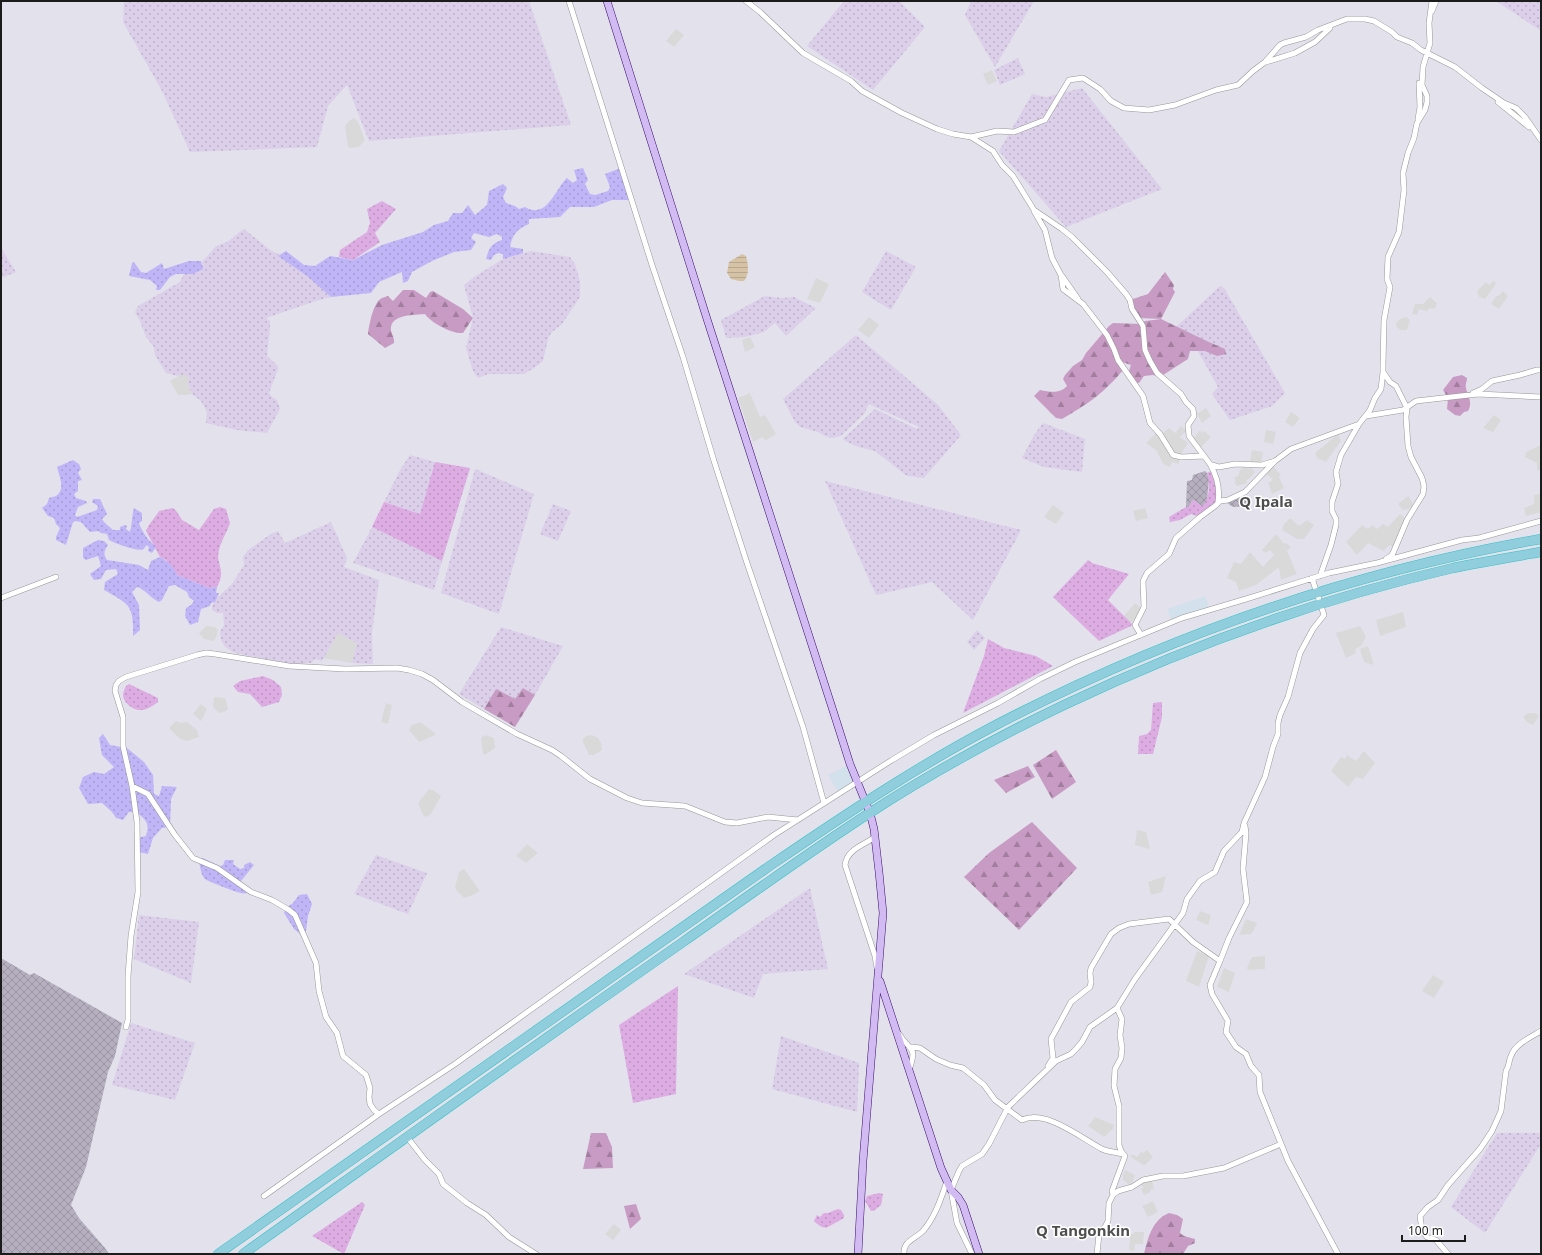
<svg xmlns="http://www.w3.org/2000/svg" width="1542" height="1255" viewBox="0 0 1542 1255" font-family="'Noto Sans',sans-serif">
<defs>
<pattern id="construction-cross-hatch" width="8" height="8" patternUnits="userSpaceOnUse"><rect width="8" height="8" fill="#b5afc0"/><path d="M0 0l8 8M0 8l8-8" fill="none" stroke="#9b96a4"/></pattern>
<pattern id="farmland-dots" width="8" height="8" patternUnits="userSpaceOnUse"><rect width="8" height="8" fill="#dbcfea"/><path d="M2 2h.1M6 6h.1" fill="none" stroke="#bbb1c8" stroke-width="1.8" stroke-linecap="round"/></pattern>
<pattern id="grass-dots" width="8" height="8" patternUnits="userSpaceOnUse"><rect width="8" height="8" fill="#dcace2"/><path d="M2 2h.1M6 6h.1" fill="none" stroke="#bc93c1" stroke-width="1.8" stroke-linecap="round"/></pattern>
<pattern id="forest-firs" width="22" height="20" patternUnits="userSpaceOnUse"><rect width="22" height="20" fill="#c89bc4"/><path d="M5 1l3.5 6h-7zM16 11l3.5 6h-7z" fill="#a27e9e"/></pattern>
<pattern id="sand-dots" width="8" height="8" patternUnits="userSpaceOnUse"><rect width="8" height="8" fill="#c0b5f7"/><path d="M2 2h.1M6 6h.1" fill="none" stroke="#a49bd3" stroke-width="1.8" stroke-linecap="round"/></pattern>
<pattern id="water-rules" width="6" height="5" patternUnits="userSpaceOnUse"><rect width="6" height="5" fill="#d6c3a6"/><path d="M0 2.5h6" fill="none" stroke="#b7a78e"/></pattern>
</defs>
<rect width="100%" height="100%" fill="#e3e2ec"/>
<!-- residential -->
<path fill="#d9d9da" d="M676,29L684,35L674,47L666,41Z
M992,70L997,81L988,85L983,74Z
M354,118L358,122L365,140L359,147L352,148L348,147L345,126L349,121Z
M816,278L829,284L820,303L807,299Z
M1494,281L1496,284L1485,299L1479,297L1477,291L1486,282L1489,285Z
M1503,291L1508,296L1499,309L1491,304L1496,296H1498Z
M1430,297L1437,303L1435,309L1430,308L1427,311L1419,309L1417,315L1412,314L1415,304H1423Z
M869,317L879,325L869,338L858,330Z
M1406,317L1410,320L1407,330H1400L1397,327L1396,323L1400,319Z
M750,337L755,347L745,352L742,340Z
M180,375H186L189,378L188,384L192,394L185,395H178L170,381Z
M750,393L760,417L765,415L776,434L765,441L763,437L753,442L738,398Z
M1206,408L1211,416L1202,423L1197,414Z
M1291,412L1300,418L1293,427L1285,422Z
M1494,415L1501,420L1493,432L1483,428Z
M1181,426L1186,431L1180,437L1188,443L1179,458V464L1172,462L1170,467L1163,464L1157,451L1146,443L1158,431L1161,435L1169,428L1175,433Z
M1200,430L1202,433L1204,431L1211,437L1201,447L1193,439Z
M1266,430L1276,432L1273,444L1264,442Z
M1338,434L1341,441L1326,462L1317,458L1315,453Z
M1541,445V470H1537V463L1525,457L1526,452Z
M1252,450L1263,452L1261,464L1250,462Z
M1272,465L1281,475L1279,477L1284,488L1272,494L1268,483L1273,480L1266,473Z
M1244,467L1249,469L1251,468L1255,472L1249,479L1246,480L1247,483L1237,486L1234,482L1236,481L1234,478L1238,476L1240,470Z
M1541,494V512L1526,516L1524,508L1534,504V495Z
M1408,496L1414,505L1409,509L1403,510L1398,504Z
M1053,505L1064,513L1056,524L1044,517Z
M1145,508L1148,518L1136,521L1133,511Z
M1400,514L1407,520L1395,548L1389,545L1384,551L1368,543L1357,555L1346,542L1362,525L1368,529L1372,525L1377,529L1383,524L1388,527Z
M1290,518L1299,526L1307,520L1314,525L1304,539H1297L1282,530L1284,524Z
M1276,534L1284,544L1286,543L1291,547L1287,551L1297,574L1281,580L1279,567L1256,585L1239,591L1236,582L1227,578L1234,562L1241,564L1250,552L1263,567L1274,555L1270,550L1266,553L1262,550Z
M1135,603L1142,609L1131,623L1124,616Z
M1403,612L1406,627L1380,636L1376,620Z
M206,626L215,627L218,630L216,638L213,641L204,639L199,633Z
M1360,626L1366,637L1361,646L1355,649L1356,653L1346,658L1336,633Z
M338,633L357,643L352,663L323,658Z
M1368,646L1374,665L1364,662L1360,649Z
M214,697L225,698L228,708L226,711L219,713L213,707Z
M386,703L392,705L388,724L381,722Z
M201,704L207,709L201,721L193,714Z
M1528,713H1535L1539,716L1533,725L1527,722L1523,717Z
M176,721L181,723L187,722L197,730L199,737L187,741L180,739L169,728Z
M420,722L435,733V735L419,742L409,730L412,725Z
M485,735L494,738L495,748L485,755L483,754L481,738Z
M592,735L598,738L601,743L602,750L594,755H589L583,742V739L586,736Z
M1364,751L1375,763L1363,779L1356,777L1348,787L1331,771L1341,757L1345,759L1347,755L1356,761Z
M429,789L433,790L441,796L431,814L426,817L423,815L418,803Z
M1137,830L1146,832L1150,849L1135,845Z
M527,844L538,853L526,863L516,856Z
M464,869L480,891L473,895L464,898L456,890L455,887L459,872Z
M1166,876L1162,892L1151,895L1148,882Z
M1200,911L1211,915L1208,925L1196,920Z
M1246,919L1257,923L1253,932L1251,934L1239,935Z
M1197,951L1209,956L1199,987L1186,981Z
M1265,956V969L1248,970L1247,968L1252,957Z
M1224,968L1235,973L1229,992L1217,987Z
M1433,975L1444,982L1434,998L1422,991Z
M1095,1117L1114,1125L1113,1129L1104,1137L1088,1126Z
M1147,1150L1153,1157L1145,1165H1143L1136,1160H1135L1130,1156L1132,1154L1137,1157L1141,1152L1143,1153Z
M1125,1170L1135,1175L1131,1186L1123,1180V1176Z
M1152,1180L1154,1189L1150,1190L1151,1192L1144,1195L1141,1189L1143,1188L1141,1183Z
M1153,1201L1158,1212L1148,1217L1142,1206Z
M614,1224L621,1230L613,1240L605,1234Z
M1134,1232H1144L1143,1244H1135L1134,1251L1129,1250L1130,1234H1134Z"/>
<!-- commercial -->
<path fill="#d3e1ec" d="M1205,596L1210,609L1172,621L1167,609Z
M850,764L857,782L839,794L828,775Z"/>
<!-- construction -->
<path fill="url(#construction-cross-hatch)" d="M1205,471L1207,473L1209,480L1207,500L1204,505H1200L1194,500L1192,501L1189,507H1186L1187,481L1192,480L1193,475Z
M1240,498H1244L1247,501L1249,504L1248,506L1233,507L1227,503Z
M1,958L30,975L34,973L122,1023L115,1056L108,1072L86,1167L71,1205L79,1218L105,1248L109,1254H1Z"/>
<!-- farmland -->
<path fill="url(#farmland-dots)" d="M124,1H529L571,125L369,141L347,85L328,106L317,147L190,152L162,91L123,22Z
M844,1H899L925,27L873,90L807,46Z
M971,1H1034L995,67L965,15Z
M1496,1H1541V31Z
M1018,58L1025,74L1000,85L994,70Z
M1082,88L1162,189L1066,227L999,151L1032,94L1046,97Z
M244,229L270,250L280,255L278,256L307,276L331,297L316,301L266,318L270,321V328L267,356L277,365L278,369L269,393L272,397L277,400L280,409L267,433L237,430L206,423L207,412L201,401L192,394L188,384L189,378L186,375H180L177,376L166,373L155,355L154,347L146,337L140,321L135,312L138,306L180,282L184,274H193L203,265L202,262L216,246L227,242Z
M1,248L16,272L1,278Z
M531,251L570,257L575,264L580,281V297L562,324L551,333L548,339L543,361L534,368L524,374H488L478,378L473,371L466,348L473,318L464,285L474,277L503,259Z
M886,251L916,267L891,310L862,292Z
M1220,286L1224,288L1285,393L1272,406L1230,420L1212,394L1218,387L1190,337L1176,327Z
M765,296L782,298L794,297L816,308L786,336L775,323L764,332L745,337L726,338L721,320Z
M856,335L938,405L961,435L924,478L907,476L875,451L858,447L845,441L843,439L875,409L917,429L919,427L869,404L864,414L841,436L832,438L825,436L818,432L800,427L795,422L783,399Z
M1043,423L1085,439L1082,472L1044,467L1022,458L1034,435Z
M410,455L435,462L420,514L384,502L400,470Z
M475,469L534,494L499,614L441,593Z
M825,481L1021,530L973,620L932,582L876,595Z
M553,504L571,511L558,541L540,534Z
M331,522L347,558L344,567L379,580L372,633L373,664L352,663L357,643L338,633L322,661L315,659L311,663L291,664L235,653L225,647L221,640L220,632L224,625L223,613H217L212,610V606L216,599L232,584L244,565L243,557L248,550L271,534L278,531L285,543Z
M372,527L442,561L434,590L353,563Z
M501,627L563,646L535,695L523,688L515,700L496,689L484,709L459,694Z
M977,630L985,638L974,650L967,642Z
M376,855L427,873L408,914L354,894Z
M810,888L828,969L763,974L754,998L684,974Z
M139,915L199,922L191,983L134,959Z
M131,1023L195,1043L175,1100L112,1085Z
M781,1036L859,1063L857,1112L772,1089Z
M1497,1133H1541V1144L1485,1233L1451,1207Z"/>
<!-- grass -->
<path fill="url(#grass-dots)" d="M382,201L396,209L375,233L380,242L353,260L339,257L340,250L367,232L370,223L367,209Z
M435,462L470,468L442,561L372,527L384,502L420,514Z
M1214,470L1218,502L1200,517L1191,514L1180,520L1170,522L1169,517L1186,507H1189L1192,501L1194,500L1200,505H1204C1210,496 1210,483 1207,473Z
M220,507L226,509L230,523C227,532 221,541 219,550C215,564 227,569 217,587L209,588L177,575L166,560L160,557L146,531C149,523 155,518 159,511L173,508L177,512L182,520L199,530L214,509Z
M1088,560L1092,563L1129,574L1108,600L1133,625L1099,641L1053,597Z
M988,639L1004,648L1036,656L1053,666L963,713L984,656Z
M263,676L273,680L281,687L282,695L279,702L262,707L250,694L238,692L233,686L240,681Z
M129,684L158,698V702C154,705 147,710 141,710C134,711 123,703 123,695C123,692 125,688 126,686Z
M1162,702V717L1153,754H1138L1139,736L1147,734L1151,730L1153,703Z
M678,986L676,1094L633,1103L619,1025Z
M879,1193L883,1194L881,1205L875,1210L871,1211L865,1201L867,1196Z
M362,1202L365,1205L344,1254L312,1236Z
M838,1209L841,1210L844,1215V1218L828,1227C823,1229 818,1225 814,1221L817,1215L820,1217L824,1213H828Z"/>
<!-- forest -->
<path fill="url(#forest-firs)" d="M1165,272L1174,285L1173,289L1175,292L1161,319L1138,318L1130,300L1148,294Z
M403,290H414L426,298L430,292L433,291L463,309L473,318L463,333C452,334 431,323 425,314C415,315 393,314 391,327C390,333 395,337 394,343L385,348L368,334C369,326 373,302 382,298C384,297 386,297 388,296L393,301Z
M1161,319C1183,329 1203,340 1225,349L1226,354L1217,356L1205,351H1190L1188,359L1160,377L1153,375L1144,376L1139,383L1133,382L1128,374L1131,365L1119,361L1124,369C1104,393 1088,404 1062,419L1056,418L1034,396L1040,390C1050,392 1060,394 1067,386L1063,379L1065,375L1073,366L1082,360L1086,353L1109,326L1113,323L1141,324L1145,321Z
M1462,375L1467,378C1467,381 1465,385 1466,388C1468,397 1473,402 1468,411L1464,412L1460,416L1455,415L1447,409L1448,398L1443,390L1453,377Z
M523,688L535,695L515,727L484,709L496,689L515,699Z
M1056,750L1076,782L1052,799L1033,765Z
M1028,766L1035,777L1006,793L994,780Z
M1032,822L1077,868L1019,930L964,877L989,853Z
M591,1133H606L612,1147L613,1168L583,1169Z
M636,1204L641,1219L630,1229L624,1206Z
M1169,1213L1177,1215L1183,1219L1180,1233L1184,1236L1195,1239V1243L1188,1246L1183,1254H1144C1148,1238 1152,1220 1169,1213Z"/>
<!-- sand -->
<path fill="url(#sand-dots)" d="M583,168L588,180L585,184L590,194L595,195L608,191L610,187L605,174L621,168L631,200H612L594,207H570L560,217L529,219V224C516,230 513,234 510,247L523,249V253L503,259V254L498,253L494,255L491,260L486,259C489,248 491,244 502,240V237L497,234L489,237L474,233L471,238L476,242L471,250L454,252L432,261L412,272L408,281L403,283L402,272L379,282L371,293L331,297L307,276L278,256L286,251L304,265L315,266L330,256L353,260L382,245L423,232L434,225L448,221L453,213H462L468,205L475,215L487,205L489,191L503,184L507,188L503,197L506,203L515,206L519,209L525,207C547,220 555,189 567,178L573,183L577,180L574,170Z
M189,261H201L203,269L193,274H176L170,277L160,290H156L157,286L150,280L129,276L132,263L134,262L141,272L146,273L162,263L164,269Z
M73,460L79,464L81,469L78,473L82,480L78,481V491L74,494L76,498L86,501L87,503L78,507L75,515L77,517L97,510L98,506L92,502L93,499H100L107,514L102,519C105,524 109,526 113,530H120V527L125,525L127,526L126,529L130,532C132,525 132,514 134,508L142,513V521L139,523C142,532 149,541 156,547L152,553L148,551L149,547L146,545L144,549C137,552 117,544 109,540L107,534L101,533L98,531L90,532L81,522L75,521L73,522L66,545L56,540V537L60,528L56,524L54,518L48,516L42,508L47,504L49,498C51,497 54,497 56,496C66,489 59,476 57,467Z
M98,540L104,541L108,545C104,551 103,554 107,560L139,565L148,570L151,561L160,557C168,561 174,567 177,575L209,588L217,587L216,593H219L215,602L211,603L210,606L201,609L198,622L190,625L185,616L186,608L191,605L194,601L189,597L187,592L175,585L169,586L162,600L159,602C150,598 145,589 137,587L132,592L139,605L140,630L133,636C134,605 129,604 104,590L105,582L118,574L116,569L106,570L101,579L94,580L90,574L101,566L98,556L86,560L83,558V548Z
M103,734L110,745L127,748L144,762L153,775L154,794L159,796L162,786L177,787L171,799L170,827L162,828L153,838L148,854L138,852L137,838L146,836C150,823 146,820 136,812H129L123,820L116,818L112,812L102,803L88,804L79,788L83,777L94,772L104,774L114,767L102,755L99,738Z
M203,858L220,866L223,865L225,860H234L233,864L240,869L244,868V865L250,862L254,865L241,881L242,886L251,892C248,893 244,894 241,893C238,893 207,881 205,879C200,874 201,866 198,861Z
M307,894L312,904L308,916L305,938L294,929L284,913L286,908L293,903L299,895Z"/>
<!-- water -->
<path fill="url(#water-rules)" d="M742,254L746,256C748,264 750,274 744,281H739L731,279L727,273L729,262Z"/>
<g fill="none" stroke-linecap="round" stroke-linejoin="round">
<defs>
<path id="street" d="M569,1L652,265L683,357L714,461L746,560L803,727L824,803
M746,1L760,12L803,53L851,81L862,91L902,113L937,129L953,134L971,137L997,131L1014,132L1042,121L1045,120L1069,80L1083,78L1100,89L1111,101L1124,108L1149,110L1175,105L1216,90L1238,85L1253,71L1265,62L1280,45L1284,43L1306,37L1318,30L1339,22L1347,19H1365L1374,21L1392,32L1397,37L1412,43L1421,50L1455,67L1482,88L1504,103L1516,108L1525,117L1541,140
M1432,11L1436,1
M1266,62L1295,53L1315,42L1330,28
M1498,102L1529,127
M1418,119L1420,107L1419,83
M971,137L993,151L1002,165L1013,176L1034,210L1062,229L1072,237L1107,272L1126,294L1130,300L1132,309L1143,326L1145,350L1150,361L1157,373L1181,394L1186,402L1193,409L1194,416L1188,425L1189,436L1210,464L1219,467L1235,464L1262,465L1275,461
M1034,211L1045,230L1052,258L1061,275L1063,289L1083,304L1107,335L1114,349L1118,360L1143,396L1150,423L1160,434L1173,455L1181,457L1204,456
M1062,276L1078,299
M1473,393L1482,389L1492,381L1520,375L1537,370H1541
M1366,416L1403,410L1416,401L1478,394L1541,397
M1210,464C1217,476 1220,489 1218,502
M1386,559L1391,556L1393,553L1407,520L1423,494L1424,486L1422,478L1411,457L1408,446L1406,417L1407,408L1396,386L1390,382L1383,372V365L1384,320L1390,287L1387,279L1388,257L1399,232L1404,190L1403,173L1408,153L1414,138L1417,123L1425,110L1427,102V96L1422,85L1423,67L1430,43L1429,23L1432,1
M1320,576L1331,545L1336,525V519L1332,511V502L1338,484L1336,472L1341,455L1359,424
M1,598L56,577
M1141,635L1135,625L1144,607L1143,581L1147,573L1169,554L1176,538L1200,517L1215,506L1220,501L1228,500L1245,492L1275,461L1291,449L1359,424L1370,410L1375,398L1381,389L1383,372
M132,786L148,794L175,835L193,858L217,868L251,892L272,900L289,910L295,915L316,963L319,991L326,1017L337,1033L343,1056L366,1075L370,1088L369,1097L370,1104L374,1110L379,1114
M875,837C864,845 847,849 845,865L875,956L877,968
M1220,961L1229,938L1247,902L1243,869L1246,833L1245,826
M126,1027L128,1020V976L131,936L138,892L137,822L132,786L123,746V717L115,691L116,685L119,681L126,677L197,655L206,653L215,654L289,666L345,669L397,668L409,670L422,674L433,680L462,702L517,734L552,750L561,756L590,779L627,798L642,803L685,806L725,822L737,823L768,817L798,820
M899,1034C910,1052 918,1045 909,1070
M912,1047L920,1048L936,1059L950,1065L963,1068L984,1085L995,1100L1022,1120C1046,1109 1081,1138 1102,1149C1108,1152 1116,1152 1123,1154
M1048,1066L1053,1058L1051,1039L1071,1002L1090,987L1091,982L1090,973L1091,968L1111,934L1119,928L1129,924L1169,919L1193,942L1220,961L1210,985L1212,994L1228,1021L1226,1032L1236,1047L1246,1054L1251,1066L1259,1075L1260,1092L1288,1161L1338,1254
M407,1137L425,1160L439,1174L443,1184L467,1203L486,1215L509,1237L536,1254
M1113,1195L1112,1191L1125,1156L1121,1151L1119,1145V1106L1114,1086L1115,1069L1121,1058L1122,1048L1120,1035L1122,1019L1117,1008
M264,1196L379,1114L455,1064L774,835L892,760L934,735L998,703L1040,679L1075,662L1182,618L1246,599L1329,573L1377,563L1462,540L1479,538L1541,521
M904,1254C903,1241 915,1239 923,1231C935,1217 941,1199 947,1181
M972,1254L957,1223L951,1190L959,1171L962,1166L982,1154L989,1144L1008,1107L1056,1061L1071,1054L1076,1049L1082,1042L1090,1027L1117,1008L1135,979L1183,913L1187,899L1200,881L1215,872L1224,851L1242,832L1244,823L1265,777L1273,747L1278,734V723L1280,715L1288,697L1300,653L1313,629L1324,615L1312,578
M1097,1254L1099,1234L1105,1227L1108,1221L1109,1203L1113,1195L1118,1191L1132,1187L1143,1180L1163,1176H1183L1224,1168L1281,1144
M1448,1254L1436,1240L1427,1237L1422,1230L1420,1216L1428,1207L1438,1200L1448,1185L1480,1149L1492,1131L1501,1111L1506,1071C1510,1065 1508,1062 1511,1056C1515,1044 1531,1037 1541,1031"/>
<path id="secondary" d="M607,1L707,319L837,723L850,764L870,813L874,829L879,872L883,913L863,1161L858,1254
M880,981L941,1168L951,1190L958,1197L963,1205L979,1254"/>
<path id="highway" d="M218,1254L771,865C843,816 916,767 994,726C1165,637 1351,572 1541,539
M243,1254C389,1150 535,1045 683,942C744,899 805,855 868,814C931,773 997,737 1064,705C1188,646 1319,599 1453,568C1482,562 1512,557 1541,552"/>
</defs>
<!-- street casing -->
<use href="#street" stroke="#969696" stroke-width="6"/>
<!-- secondary casing -->
<use href="#secondary" stroke="#390f67" stroke-width="8"/>
<!-- highway casing -->
<use href="#highway" stroke="#34c1c5" stroke-width="10"/>
<!-- street -->
<use href="#street" stroke="#fff" stroke-width="5"/>
<!-- secondary -->
<use href="#secondary" stroke="#d2baf3" stroke-width="7"/>
<!-- highway -->
<use href="#highway" stroke="#90cedd" stroke-width="9"/>
</g>
<g text-anchor="middle" dominant-baseline="central" stroke-width="3" stroke-linejoin="round" paint-order="stroke">
<!-- quarter labels -->
<g font-size="15" font-weight="bold" fill="#4f4f4f" stroke="#fff">
<text x="1266" y="501">Q Ipala</text>
<text x="1083" y="1230">Q Tangonkin</text>
</g>
</g>
<!-- border -->
<rect width="1542" height="1255" fill="none" stroke="#1c1c1c" stroke-width="4"/>
<!-- scale -->
<path d="M1402 1235v6h63v-6" fill="none" stroke="#1c1c1c" stroke-width="2"/>
<text x="1408" y="1235" font-size="12" fill="#1c1c1c" stroke="#ffffff" stroke-width="3" paint-order="stroke">100 m</text>
</svg>
